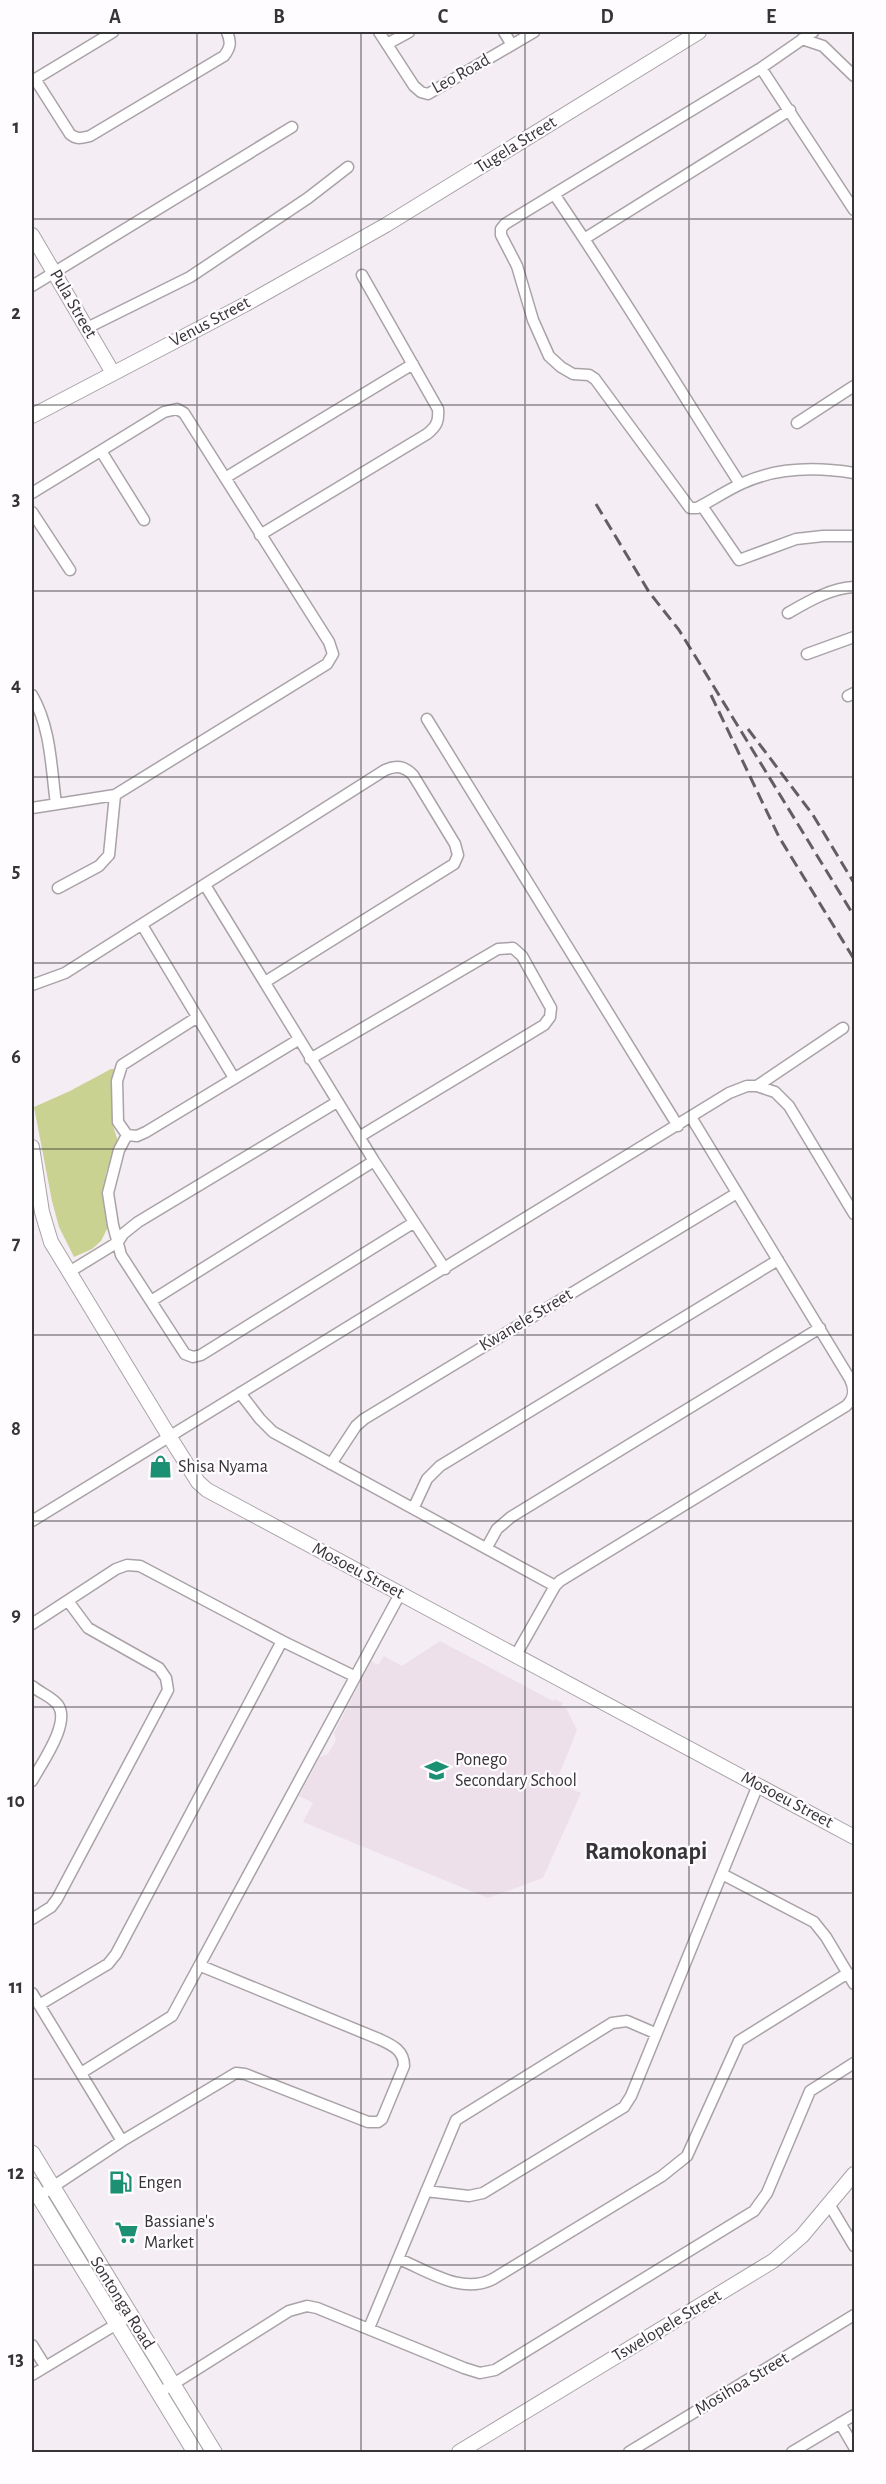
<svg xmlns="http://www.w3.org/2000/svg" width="886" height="2484" viewBox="0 0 886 2484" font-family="'Alegreya Sans',sans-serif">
<rect width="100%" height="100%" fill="#f4edf3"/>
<!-- built -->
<path fill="#ede0eb" d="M440,1641L553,1701L555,1699L563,1703L561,1706L566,1708L577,1730L556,1782L581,1793L543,1878L488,1898L303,1822L313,1803L299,1796L320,1757L328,1754L336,1740L334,1733L371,1661L378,1665L384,1656L402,1666Z"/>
<!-- green -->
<path fill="#c9d291" d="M111,1069H114L112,1123L118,1141L106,1173L104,1192L108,1227L101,1241L92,1249L74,1257L59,1227L52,1201L34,1107L70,1091Z"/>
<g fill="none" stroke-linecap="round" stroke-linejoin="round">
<defs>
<path id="minor" d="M379,32L414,86L421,92L428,94L534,32
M504,32L512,45
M813,32L761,68L505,224L501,229V235L517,266L533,320L549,356L561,367L573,374L589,375L595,379L690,508H697C713,500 727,490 743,483C778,467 817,467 854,473
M802,39L823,46L854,76
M387,44L409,32
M761,68L854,210
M35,79L70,134C77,140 82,138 90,136L224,56C231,47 231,42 227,32
M32,81L113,32
M554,194C619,289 678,388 740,484
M584,239L790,110
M32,286L292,127
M87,328L190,277L308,198L348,167
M797,423L854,386
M101,451L144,520
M225,478L413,364
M32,493L164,412L177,409L184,413L329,642L333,654L327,664L115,795L32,808
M702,506L739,560L796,539L823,536H854
M32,512L70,570
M260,535L427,434C437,426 439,421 438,409L362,275
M788,613C809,601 831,588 854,587
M807,654L854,637
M32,695C51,728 51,767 56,804
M848,696L854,693
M427,719L678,1126
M205,885L374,1161L445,1269
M58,888L99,866L109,855L115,795
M142,925L234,1078
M32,985L65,973L385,770C397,765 404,766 413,775L455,844L458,855L454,864L265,982
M196,1018L122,1065L117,1081L118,1122L127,1135L119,1150L108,1193L113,1225L121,1255L185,1354L193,1357L201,1355L413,1223
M310,1059L498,949L513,948L522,956L551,1008L550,1017L544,1025L359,1137
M757,1086L775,1092L789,1106L854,1214
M127,1135L137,1136L146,1132L298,1040
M69,1272L118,1242L123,1234L138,1222L337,1102
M151,1301L374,1161
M240,1393L260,1419L273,1432L555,1586
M331,1464L356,1426L364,1419L737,1193
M414,1507L427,1479L440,1466L778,1260
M32,1521L729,1093L747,1086H757L843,1028
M487,1547L497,1529L511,1517L820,1328
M32,1624L116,1569L127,1565L140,1566L282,1641L354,1676
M516,1655L555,1586L560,1581L846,1406C855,1398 855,1389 850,1379L691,1117
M32,1686C40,1693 51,1696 58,1705C71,1723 41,1764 32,1781
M722,1874L814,1922L826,1937L854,1984
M32,1919L51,1907L57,1899L168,1690L166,1678L159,1668L88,1628L68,1601
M32,1993L122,2141
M39,2005L108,1964L116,1954L282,1641
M81,2073L172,2016L400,1594
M426,2191L469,2196L483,2193L624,2107L631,2096L758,1785
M39,2196L122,2141L236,2073L245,2074L368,2122H378L382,2119L404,2066C404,2050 392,2045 379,2039L201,1966
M829,2204L854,2246
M399,2259C428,2271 462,2295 493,2279L662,2176L687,2156L739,2041L848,1973
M369,2328L456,2120L612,2023L627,2021L655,2033
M32,2345L45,2366
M32,2375L130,2316
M167,2388L289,2311L307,2306L317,2308L464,2368L480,2373L495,2370L754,2211L767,2193L810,2091L854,2063
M840,2423L854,2447
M629,2452L854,2315
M792,2452L854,2415"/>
<path id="tertiary" d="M32,235L113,373
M32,416L246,304L386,225L699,32
M32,1147L42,1212L51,1242L169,1436L198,1482L207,1490L854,1837
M459,2452L773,2261L802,2236L854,2174"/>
<path id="secondary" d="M32,2153L214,2452
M32,2185L195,2452"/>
</defs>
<!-- minor casing -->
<use href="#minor" stroke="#a9a3a8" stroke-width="13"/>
<!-- tertiary casing -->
<use href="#tertiary" stroke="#a9a3a8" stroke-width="16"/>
<!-- secondary casing -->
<use href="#secondary" stroke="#a9a3a8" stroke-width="17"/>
<!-- minor -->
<use href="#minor" stroke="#fff" stroke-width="10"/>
<!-- tertiary -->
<use href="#tertiary" stroke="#fff" stroke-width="14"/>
<!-- secondary -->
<use href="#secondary" stroke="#fff" stroke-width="15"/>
<!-- rail -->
<path stroke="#625e62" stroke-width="3" stroke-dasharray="12 6" stroke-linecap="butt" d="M596,504L649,592L679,630L700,664L854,916
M711,695L779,837L854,959
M748,729L813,815L854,883"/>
</g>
<!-- grid -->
<path fill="none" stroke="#373437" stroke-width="1.5" stroke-opacity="0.55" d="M197,32V2452M361,32V2452M525,32V2452M689,32V2452M32,219H854M32,405H854M32,591H854M32,777H854M32,963H854M32,1149H854M32,1335H854M32,1521H854M32,1707H854M32,1893H854M32,2079H854M32,2265H854"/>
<!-- icons -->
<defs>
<symbol id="shop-bare" viewBox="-9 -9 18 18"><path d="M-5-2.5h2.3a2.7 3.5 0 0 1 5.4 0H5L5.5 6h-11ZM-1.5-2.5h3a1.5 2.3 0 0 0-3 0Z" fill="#1c9073" stroke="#fffcff" stroke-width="2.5" paint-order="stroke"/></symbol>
<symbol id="school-bare" viewBox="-9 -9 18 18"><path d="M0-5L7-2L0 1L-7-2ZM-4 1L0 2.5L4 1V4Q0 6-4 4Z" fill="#1c9073" stroke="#fffcff" stroke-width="2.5" paint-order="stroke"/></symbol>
<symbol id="fuel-bare" viewBox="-9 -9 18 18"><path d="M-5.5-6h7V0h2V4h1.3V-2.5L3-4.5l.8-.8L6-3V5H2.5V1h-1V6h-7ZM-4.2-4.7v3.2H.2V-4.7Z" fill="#1c9073" stroke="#fffcff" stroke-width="2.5" paint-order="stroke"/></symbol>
<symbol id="supermarket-bare" viewBox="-9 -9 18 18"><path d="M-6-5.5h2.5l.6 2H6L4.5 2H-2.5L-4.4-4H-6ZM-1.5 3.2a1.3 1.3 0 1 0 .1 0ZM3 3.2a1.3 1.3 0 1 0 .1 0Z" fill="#1c9073" stroke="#fffcff" stroke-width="2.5" paint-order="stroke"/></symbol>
</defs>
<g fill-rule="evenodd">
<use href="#shop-bare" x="144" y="1450" width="33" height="33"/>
<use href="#school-bare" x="420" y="1754" width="33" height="33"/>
<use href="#fuel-bare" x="104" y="2166" width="33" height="33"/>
<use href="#supermarket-bare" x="110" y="2216" width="33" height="33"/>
</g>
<g text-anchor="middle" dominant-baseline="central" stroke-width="4.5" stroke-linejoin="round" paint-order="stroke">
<!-- street labels -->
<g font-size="18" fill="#373437" stroke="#fffcff">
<text transform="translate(461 74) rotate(-29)">Leo Road</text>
<text transform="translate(516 145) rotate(-32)">Tugela Street</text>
<text transform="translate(73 304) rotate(60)">Pula Street</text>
<text transform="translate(210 322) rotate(-28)">Venus Street</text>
<text transform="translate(526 1320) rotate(-31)">Kwanele Street</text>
<text transform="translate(358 1571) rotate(28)">Mosoeu Street</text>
<text transform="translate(787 1800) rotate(28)">Mosoeu Street</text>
<text transform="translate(122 2303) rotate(58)">Sontonga Road</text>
<text transform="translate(667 2326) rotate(-31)">Tswelopele Street</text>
<text transform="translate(742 2384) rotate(-31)">Mosihoa Street</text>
</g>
<!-- poi labels -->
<g font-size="18" fill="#373437" stroke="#fffcff" text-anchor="start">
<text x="178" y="1467">Shisa Nyama</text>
<text x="455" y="1760">Ponego<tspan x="455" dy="21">Secondary School</tspan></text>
<text x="138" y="2183">Engen</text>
<text x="144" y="2222">Bassiane's<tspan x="144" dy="21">Market</tspan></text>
</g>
<!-- district labels -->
<g font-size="24" font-weight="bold" fill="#373437" stroke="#fffcff">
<text x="646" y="1852">Ramokonapi</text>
</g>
</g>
<!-- border -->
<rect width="886" height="2484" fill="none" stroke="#fffcff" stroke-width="66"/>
<rect x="33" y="33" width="820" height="2418" fill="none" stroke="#373437" stroke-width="2"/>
<g font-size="20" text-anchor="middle" font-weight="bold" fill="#373437">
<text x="115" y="23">A</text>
<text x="279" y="23">B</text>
<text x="443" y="23">C</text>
<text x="607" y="23">D</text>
<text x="771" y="23">E</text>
<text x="16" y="133">1</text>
<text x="16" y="319">2</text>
<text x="16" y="505">3</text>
<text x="16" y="691">4</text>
<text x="16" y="877">5</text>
<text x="16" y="1063">6</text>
<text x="16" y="1249">7</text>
<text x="16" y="1435">8</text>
<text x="16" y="1621">9</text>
<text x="16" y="1807">10</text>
<text x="16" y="1993">11</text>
<text x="16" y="2179">12</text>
<text x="16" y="2365">13</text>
</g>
</svg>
